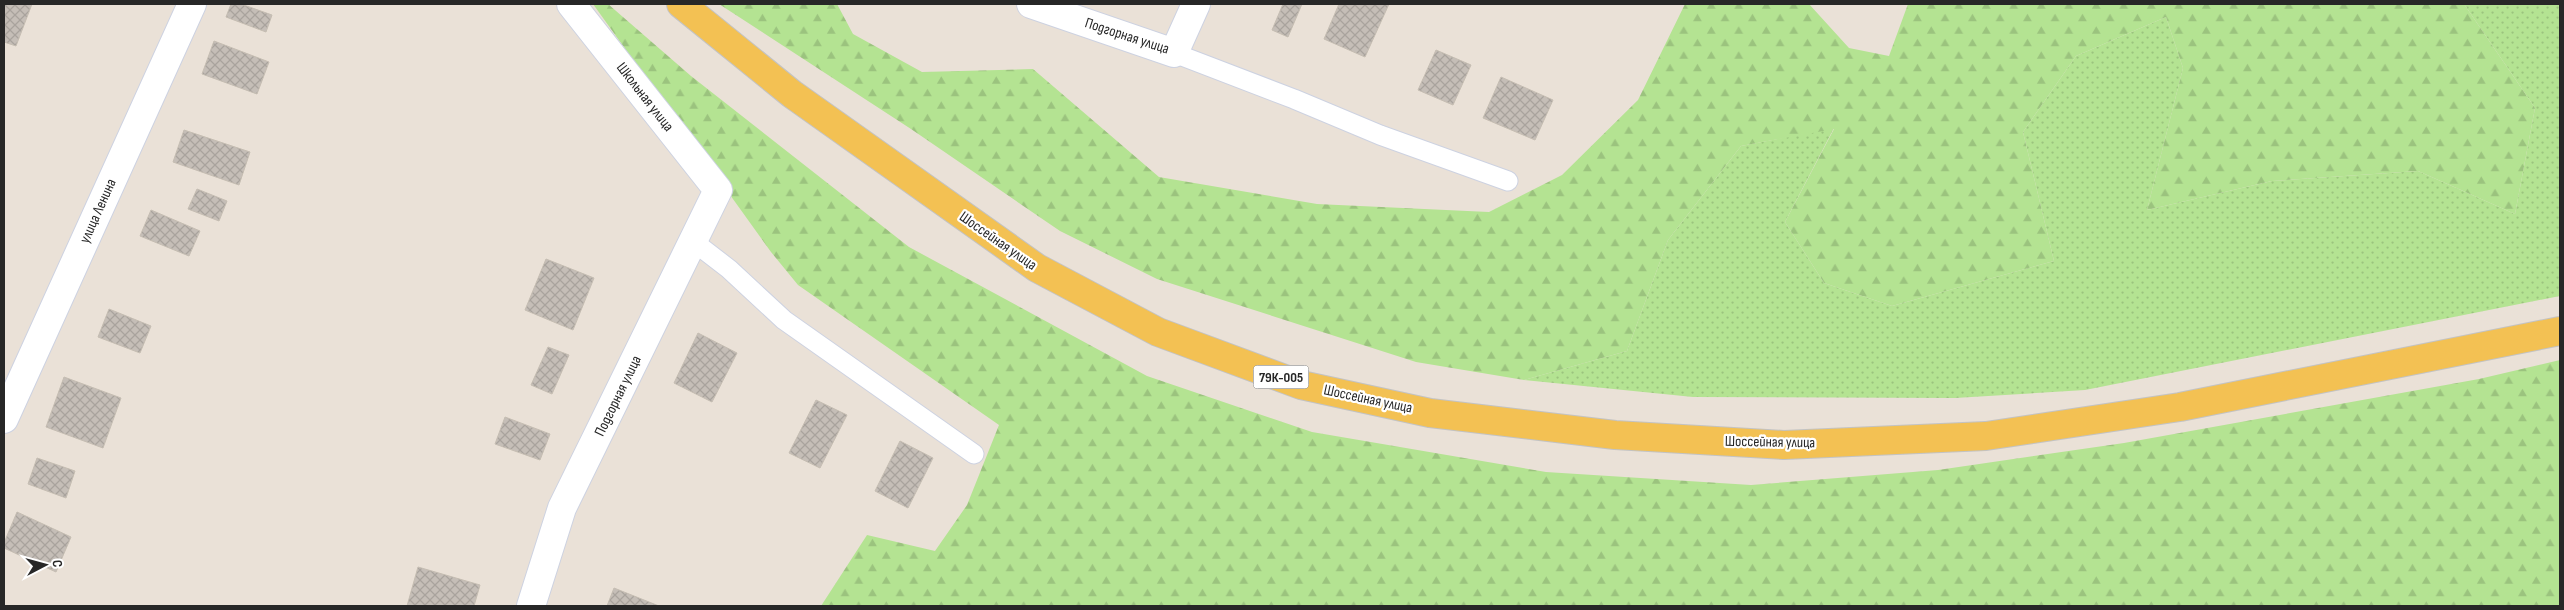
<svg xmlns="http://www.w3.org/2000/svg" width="2564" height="610" viewBox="0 0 2564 610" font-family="'Sofia Sans Condensed',sans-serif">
<defs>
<pattern id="grass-dots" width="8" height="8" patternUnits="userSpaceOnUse" patternTransform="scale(1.25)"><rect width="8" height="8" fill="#b4e392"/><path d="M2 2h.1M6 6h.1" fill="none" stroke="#9bc37e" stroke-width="1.8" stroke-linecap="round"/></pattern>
<pattern id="forest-firs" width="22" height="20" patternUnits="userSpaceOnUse" patternTransform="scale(1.25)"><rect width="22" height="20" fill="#b4e392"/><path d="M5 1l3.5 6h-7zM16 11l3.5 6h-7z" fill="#9bc37e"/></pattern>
<pattern id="building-cross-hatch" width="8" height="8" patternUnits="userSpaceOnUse" patternTransform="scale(1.25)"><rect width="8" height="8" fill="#c5beb7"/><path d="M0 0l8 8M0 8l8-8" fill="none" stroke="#a9a39d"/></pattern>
</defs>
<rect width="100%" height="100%" fill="#eae1d7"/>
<!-- grass -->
<path fill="url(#grass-dots)" d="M2464,4H2560V296L2085,390L1955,398L1693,397L1524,380L1627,351L1668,240L1741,146L1834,128L1785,222L1824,283L1892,306L2054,261L2023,132L2076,56L2166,17L2183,68L2147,210L2272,181L2418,171L2515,214L2535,108Z"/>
<!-- forest -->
<path fill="url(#forest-firs)" d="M593,4H608L691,76L909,247L1147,376L1312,432L1546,472L1751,485L1938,470L2124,443L2479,379L2560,360V606H821L867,535L935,551L967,505L999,425L798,285L771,252Z
M719,4H837L853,34L922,72L1033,69L1159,177L1317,204L1489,212L1562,175L1638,100L1685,4H1809L1849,48L1889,56L1908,4H2464L2535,108L2515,214L2418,171L2272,181L2147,210L2183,68L2166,17L2076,56L2023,132L2054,261L1892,306L1824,283L1785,222L1834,129L1741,146L1668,240L1627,351L1524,380L1416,362L1157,279L1060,231L911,129Z"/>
<!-- building -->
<path fill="url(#building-cross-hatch)" stroke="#c5bdb2" d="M4,4H32L16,46L4,42Z
M231,4H241L272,15L266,32L226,17Z
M1283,4H1302L1288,37L1272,30Z
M1339,4H1389L1365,57L1324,39Z
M214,41L269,62L257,94L202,74Z
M1436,50L1471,65L1453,105L1418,90Z
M1501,77L1553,100L1535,140L1483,118Z
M184,130L250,152L239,185L173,162Z
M197,189L227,201L219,221L188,209Z
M151,210L200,231L189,256L140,236Z
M546,259L594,278L573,330L525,310Z
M109,309L151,326L140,353L98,337Z
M698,333L737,353L712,402L674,383Z
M548,347L569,355L552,394L531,385Z
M64,377L121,398L103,448L46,427Z
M816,400L847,415L820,468L789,453Z
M505,417L550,434L540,460L495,444Z
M900,441L933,458L908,508L875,491Z
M37,458L75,471L66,498L28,484Z
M17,512L71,537L56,572L4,548V543Z
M418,567L480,585L474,606H407Z
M614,588L659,606H607Z"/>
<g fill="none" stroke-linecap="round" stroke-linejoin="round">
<defs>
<path id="lane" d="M1174,53L1294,99L1380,135L1508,181
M694,242L729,269L784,320L974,454"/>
<path id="street" d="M1031,4L1174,53L1196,4
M4,419L192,4
M531,606L562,508L718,190L571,4"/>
<path id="primary" d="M681,4L792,94L1037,268L1158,332L1301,385L1430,413L1615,435L1784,445L1986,436L2180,407L2560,331"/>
</defs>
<!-- lane casing -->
<use href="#lane" stroke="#cdd2e1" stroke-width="21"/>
<!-- street casing -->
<use href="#street" stroke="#cdd2e1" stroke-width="30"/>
<!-- primary casing -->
<use href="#primary" stroke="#c3c3c3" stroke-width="30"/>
<!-- lane -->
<use href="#lane" stroke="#fff" stroke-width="19"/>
<!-- street -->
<use href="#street" stroke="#fff" stroke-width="28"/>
<!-- primary -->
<use href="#primary" stroke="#f3c153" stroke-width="28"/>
</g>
<g text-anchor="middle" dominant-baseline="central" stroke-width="4.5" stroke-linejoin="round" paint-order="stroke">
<!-- shield labels -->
<rect fill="#fff" stroke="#686868" stroke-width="1" x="1253.5" y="365.5" width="55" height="23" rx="4"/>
<g font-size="14" font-weight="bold" fill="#272727">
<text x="1281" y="377">79К-005</text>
</g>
<!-- street labels -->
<g font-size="15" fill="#272727" stroke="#fff">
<text transform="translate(1127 36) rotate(18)">Подгорная улица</text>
<text transform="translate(645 97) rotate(52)">Школьная улица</text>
<text transform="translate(98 211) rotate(-66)">улица Ленина</text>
<text transform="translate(998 241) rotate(35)">Шоссейная улица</text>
<text transform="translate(618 396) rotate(-64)">Подгорная улица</text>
<text transform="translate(1368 399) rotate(12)">Шоссейная улица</text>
<text transform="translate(1770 442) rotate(1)">Шоссейная улица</text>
</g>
</g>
<!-- border -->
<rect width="2564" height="610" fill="none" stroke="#272727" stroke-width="10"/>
<!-- north arrow -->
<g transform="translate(45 565) rotate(84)" stroke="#ffffff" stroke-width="4" paint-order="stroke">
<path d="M0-4L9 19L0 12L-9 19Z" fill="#272727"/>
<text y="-8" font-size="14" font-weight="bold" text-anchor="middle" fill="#272727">С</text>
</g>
</svg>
